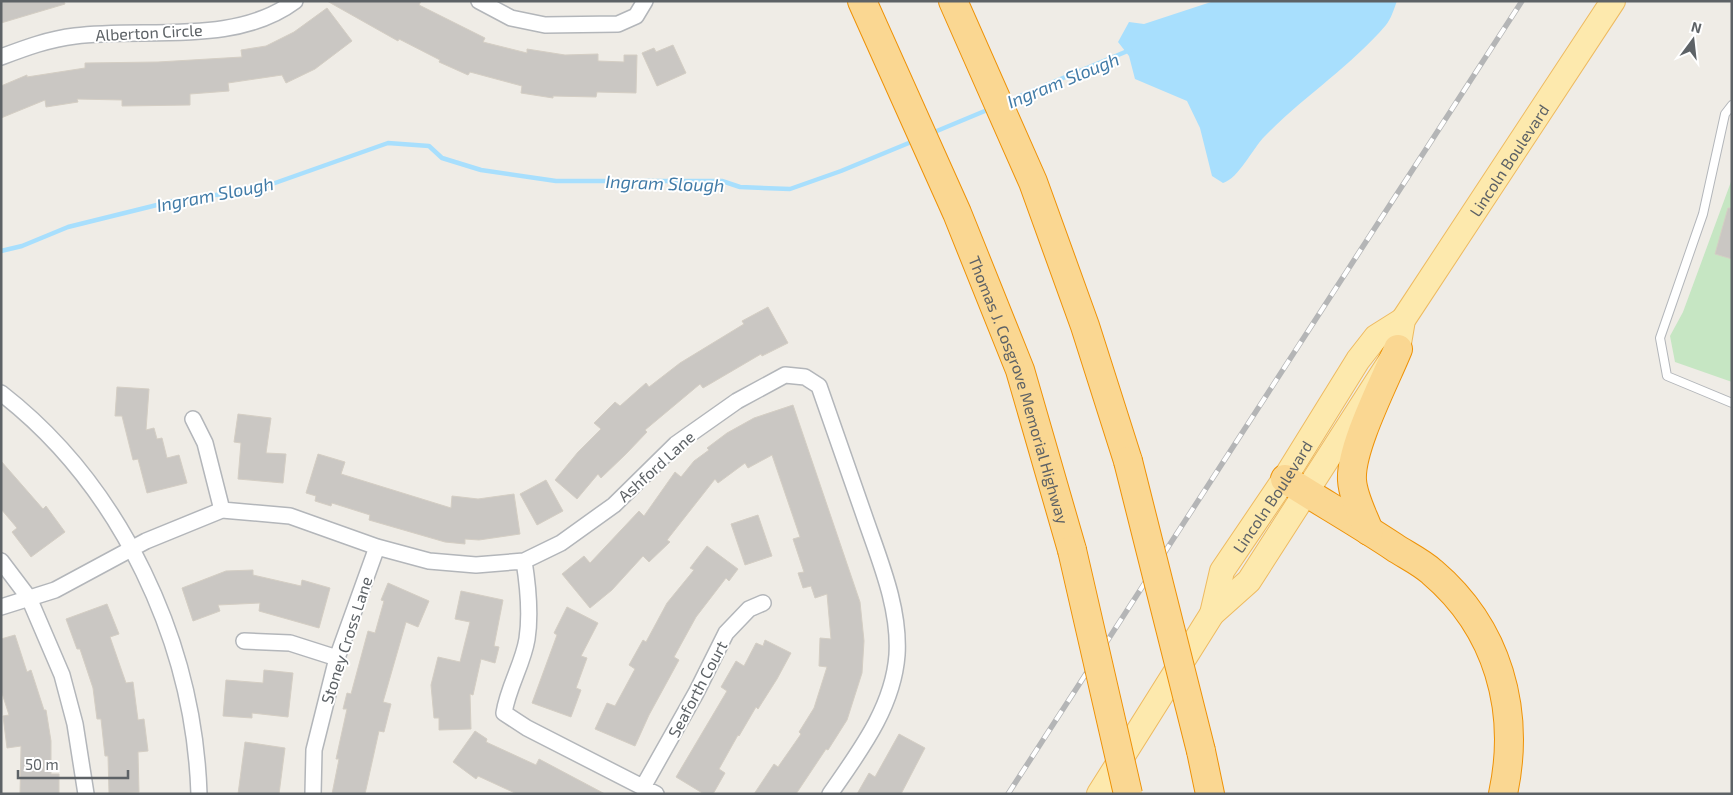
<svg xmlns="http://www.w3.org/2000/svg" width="1733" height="795" viewBox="0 0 1733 795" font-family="'Exo 2',sans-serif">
<rect width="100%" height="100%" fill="#efece6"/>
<!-- green -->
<path fill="#c6e6c3" d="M1732,179V382L1675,362L1670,336L1683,312Z"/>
<!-- water -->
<path fill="#a8dffd" d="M1214,1H1397C1394,9 1391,19 1386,25C1350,67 1303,97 1265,136C1252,149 1239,178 1223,183L1212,176L1200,128L1187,101L1135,79L1129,56L1118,42L1129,22L1144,24Z"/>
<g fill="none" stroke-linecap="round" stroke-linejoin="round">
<!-- stream -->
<path stroke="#a8dffd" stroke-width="4.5" d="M1008,101L1130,50
M932,133L992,108
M1,251L22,246L68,227L173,201L258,189L388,143L429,146L442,158L481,170L556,181H722L740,187L790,189L841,171L916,140"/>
</g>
<!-- building -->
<path fill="#cac7c3" stroke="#d4cec4" d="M1,1H64L65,4L1,23Z
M327,1H421L419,5L485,38L483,42L527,53V49L565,55L598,54V61L624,62V55H637L636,93L597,92L596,97L553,96V98L521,93L522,86L470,72L468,75L439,62L440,60L399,39L398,41Z
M327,8L352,41L315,69L286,83L282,75L228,83L229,91L190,94V105L122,106V100L77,99L78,102L46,107L45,100L1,118V86L27,75V77L85,68V63L158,62L242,57L241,50L266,46L294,32Z
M673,45L686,73L657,86L642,53L654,48L656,52Z
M1728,208H1732V259L1715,254Z
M768,307L788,343L762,356L761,354L703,388L700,384L645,430L647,432L626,454L601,478L598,474L577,499L555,480L578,452L601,429L594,423L615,402L620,406L646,383L649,387L680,363L744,324L742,321Z
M117,387L149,389L146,430L154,428L157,439L162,438L167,458L179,455L187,483L147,493L138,459L133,460L122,416H115Z
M793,405L860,602L864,641L862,673L847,720L828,750L826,749L796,794H754L774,764L778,767L801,734L799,732L814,708L827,667L819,666L820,638L831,639L827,594L815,598L811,586L803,588L798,573L804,572L793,539L800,537L772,455L748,468L745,463L718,483L715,479L667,540L670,542L649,562L643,556L612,590L590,608L562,574L584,556L590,563L639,511L644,516L675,472L681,477L694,461L709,450L707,448L727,433L754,418Z
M238,414L271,418L266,453L286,454L283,483L238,479L241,443L234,442Z
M318,454L345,462L341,474L451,508L452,496L478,499L514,494L520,534L479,540L465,539V544L445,542L369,520L370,515L332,503L331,506L315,501L316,496L306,493Z
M1,461L43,509L46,506L65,532L31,557L12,532L17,528L1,509Z
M546,480L563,511L537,525L520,494Z
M758,515L772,556L745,565L731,524Z
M707,546L738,569L729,581L726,578L696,617L674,657L679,660L649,715L635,746L595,729L607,703L615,706L635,669L629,665L643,640L646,642L667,603L694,570L690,568Z
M253,570V575L301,586L302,580L330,588L319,628L259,611L260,603L218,605L220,611L193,621L182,588L226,571Z
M388,583L429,601L418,627L406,622L383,702L391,704L384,732L379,731L365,794H332L339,759H336L347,709H343L347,693L351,694L368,631L375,633L384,601L381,600Z
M461,591L503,600L494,646L499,647L495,663L481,659L473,695L470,694L471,729L439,730V718H434L431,685L438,657L460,662L470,622L455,619Z
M107,604L119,634L110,637L126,683L133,682L138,720L144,719L148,751L138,752L139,792L109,793L108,756H105L101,719H97L93,688L80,649H77L66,619Z
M567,607L598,623L581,656L587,658L576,688L581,690L571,717L532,703L557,635L554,633Z
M15,635L27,672L31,670L44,710H46L51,741V774H59V794H20L21,746L7,748L3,716L9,715L1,690V639Z
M765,640L791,653L777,679L758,709L756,707L739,736L738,735L719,769L725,773L713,794H704L676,777L727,691L721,687L736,661L744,666L756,643L763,646Z
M264,670L293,673L288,717L252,713V718L223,716L226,680L263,683Z
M475,731L487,739L486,742L536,765L539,759L605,794H517L478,776L476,779L453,762Z
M899,734L925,748L901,794H857L869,773L875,777Z
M245,742L285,748L279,794H238Z"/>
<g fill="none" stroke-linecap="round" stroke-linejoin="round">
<defs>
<path id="lane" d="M1732,105L1725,114L1703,214L1660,338L1667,376L1732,403"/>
<path id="street" d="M479,1L511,18L545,25L618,24L636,16L645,1
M1,57C25,48 49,39 75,36C145,27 235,46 295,1
M1,393C122,487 194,643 199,794
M193,419L205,443L222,510
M1,561L29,598L62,675L75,724L86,794
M524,561C528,586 531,613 527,639C523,664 508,687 504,713L527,728L656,794
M1,607L55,590L146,541L222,510L290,516L377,547L429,561L476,565L524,561L561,543L614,505L676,444L737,401L785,375L805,377L819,386C834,429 849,472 864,515C879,559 900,607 897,655C893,708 859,752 830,794
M244,641L290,643L337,658
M643,787L696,693L726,633L749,609L763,603
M313,794L314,750L337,658L377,547"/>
<g id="primary">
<path id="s1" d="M1212,614L1222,571L1283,481L1358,360L1376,337L1403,320"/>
<path id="s2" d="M1099,794L1212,614L1249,581L1398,349L1403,320L1613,1"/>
</g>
<g id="highway">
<path id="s3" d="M862,1L957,213L1020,370L1072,550"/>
<path d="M953,1L1033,182L1085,326L1128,461"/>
<path d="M1285,479C1321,502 1358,523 1394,547C1406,555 1421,562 1432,572C1498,628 1521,710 1503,794"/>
<path d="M1369,531C1363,515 1353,497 1352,480C1350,448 1385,381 1398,349"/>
<path d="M1201,751L1210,794"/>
</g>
</defs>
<!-- lane casing -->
<use href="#lane" stroke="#b3b6ba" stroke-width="10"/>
<!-- street casing -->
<use href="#street" stroke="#b3b6ba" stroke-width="18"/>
<!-- primary casing -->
<use href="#primary" stroke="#eeba60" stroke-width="26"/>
<!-- highway casing -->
<use href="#highway" stroke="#ee9207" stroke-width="30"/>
<!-- lane -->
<use href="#lane" stroke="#fff" stroke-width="8"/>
<!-- street -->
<use href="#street" stroke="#fff" stroke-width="15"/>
<!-- primary -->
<use href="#primary" stroke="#fde9ad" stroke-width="24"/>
<!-- highway -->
<use href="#highway" stroke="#fad792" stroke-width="28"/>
<defs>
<path id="rail" d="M1008,794L1522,1"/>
</defs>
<!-- rail casing -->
<use href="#rail" stroke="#b4b5b6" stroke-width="5.5"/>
<!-- rail -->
<use href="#rail" stroke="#fff" stroke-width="4" stroke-dasharray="11" stroke-linecap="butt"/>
<defs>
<path id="highway-bridge" d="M1128,461L1201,751
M1072,550L1128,794"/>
</defs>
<!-- highway-bridge casing -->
<use href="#highway-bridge" stroke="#ee9207" stroke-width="30" stroke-linecap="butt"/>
<!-- highway-bridge -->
<use href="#highway-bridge" stroke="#fad792" stroke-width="28"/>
</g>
<g text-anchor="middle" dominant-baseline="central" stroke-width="4" stroke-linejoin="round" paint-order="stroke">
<!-- street labels -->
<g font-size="16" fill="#5d6266" stroke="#fff">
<text transform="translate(149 32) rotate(-3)">Alberton Circle</text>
<text stroke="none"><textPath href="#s2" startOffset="759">Lincoln Boulevard</textPath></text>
<text stroke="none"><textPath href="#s3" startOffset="420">Thomas J. Cosgrove Memorial Highway</textPath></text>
<text transform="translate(656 466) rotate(-42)">Ashford Lane</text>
<text stroke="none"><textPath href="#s1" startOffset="134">Lincoln Boulevard</textPath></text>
<text transform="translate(346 640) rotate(-72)">Stoney Cross Lane</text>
<text transform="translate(697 689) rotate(-62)">Seaforth Court</text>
</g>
<!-- water labels -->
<g font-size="18" font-style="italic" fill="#417ba7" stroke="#fff">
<text transform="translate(1063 80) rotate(-22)">Ingram Slough</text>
<text transform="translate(665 183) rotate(2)">Ingram Slough</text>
<text transform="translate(215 194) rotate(-11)">Ingram Slough</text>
</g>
</g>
<!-- border -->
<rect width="1733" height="795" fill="none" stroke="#5d6266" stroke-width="5"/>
<!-- north arrow -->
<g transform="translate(1693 40) rotate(15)" stroke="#ffffff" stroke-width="4" paint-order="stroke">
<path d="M0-4L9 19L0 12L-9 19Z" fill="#5d6266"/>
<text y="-8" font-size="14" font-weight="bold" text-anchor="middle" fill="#5d6266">N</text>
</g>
<!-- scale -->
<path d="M18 770v8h110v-8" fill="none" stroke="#5d6266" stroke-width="2.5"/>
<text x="25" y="770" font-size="15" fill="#5d6266" stroke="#ffffff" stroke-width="4" paint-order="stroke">50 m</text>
</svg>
